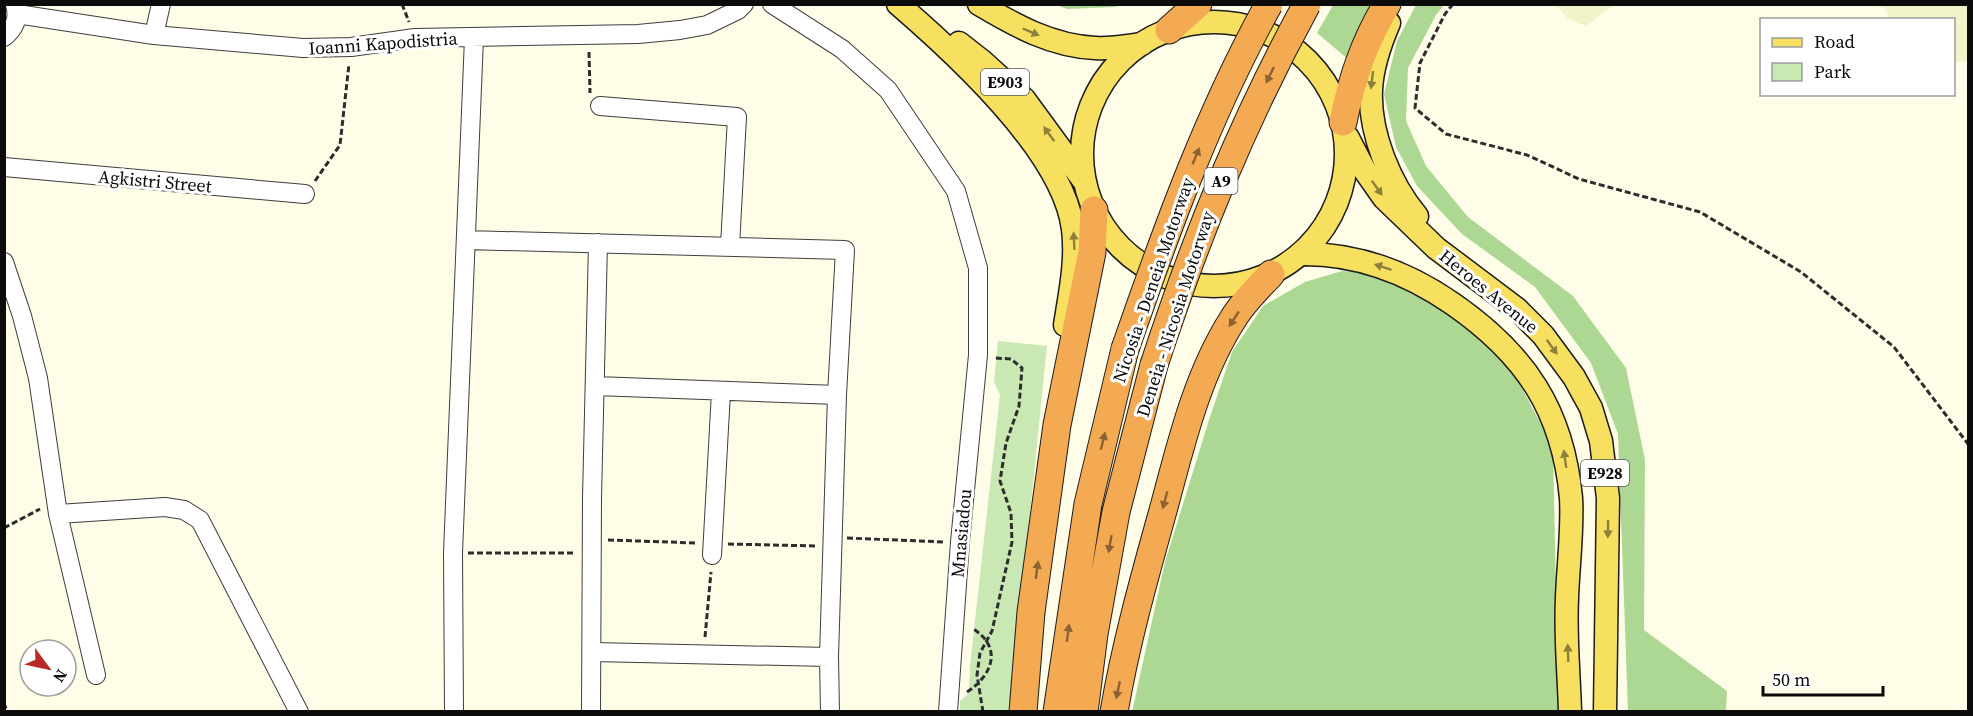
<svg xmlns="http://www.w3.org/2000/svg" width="1973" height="716" viewBox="0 0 1973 716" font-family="'Source Serif 4',serif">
<rect width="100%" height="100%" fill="#fffce8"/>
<!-- farmland -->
<path fill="#f3f3ca" d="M1556,5H1614L1586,26L1568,19Z
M1878,5H1968V61L1954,62V20L1889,19L1886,10Z"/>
<!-- green -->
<path fill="#cae8b3" d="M998,341L1047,346L1013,680L1011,711L960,712V701L969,693L970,666L1000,395L994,382Z"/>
<!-- forest -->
<path fill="#acd893" d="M1056,5L1122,4V5L1115,7L1067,9Z
M1333,5H1380L1349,60L1317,33Z
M1416,5H1444L1436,15L1408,68L1406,121L1426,166L1468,217L1573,296L1626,368L1645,460L1644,630L1727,691L1726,711H1628L1618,434L1591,363L1535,287L1462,234L1417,186L1396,147L1384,94L1397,41Z
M1342,271L1380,274L1447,311L1504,354L1553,447L1558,695L1560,711L1132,712L1165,562L1209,420L1232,352L1263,306L1305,282Z"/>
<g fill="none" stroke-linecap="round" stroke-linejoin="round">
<defs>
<path id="minor" d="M772,4L842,49L888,90L956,191L978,268V355L960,542L948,712
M17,14L154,35L303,48L351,47L415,38L638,34L680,30L707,25L738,10L744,4
M154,35L161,4
M4,37C15,28 19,18 15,5
M600,106L737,117L730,246
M4,167L305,194
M466,240L845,250L837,395L829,657L830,712
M4,262L22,316L38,378L58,514L96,675
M596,386L837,395
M58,514L165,507L184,510L200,520L299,712
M712,555L721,392
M592,652L829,657
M454,712L453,553L474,38
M591,712L592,498L598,243"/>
<path id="major" d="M898,4C956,54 1063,151 1073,229C1077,261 1070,293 1065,325
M979,4C1016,26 1052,46 1095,48C1111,49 1127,46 1142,44
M1082 154a132 132 0 1 1 264 0a132 132 0 1 1-264 0Z
M1389,23C1380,44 1372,67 1371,90C1369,133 1390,184 1417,216
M959,43L982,61L1024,99L1084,181
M1348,138L1365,171L1384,198L1436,248L1517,309L1543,335L1574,377L1591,408L1601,441L1608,498L1605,712
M1300,254C1356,253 1407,272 1453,304C1525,354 1563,410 1571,498C1573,528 1568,567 1567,598C1565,636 1569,674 1570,712"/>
<path id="highway" d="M1169,30L1198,4
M1343,122C1352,78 1364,43 1387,4
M1023,712L1031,612L1057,425L1092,252L1094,210
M1057,712L1088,504L1125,349
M1084,712L1094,634L1116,512L1154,365
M1114,712C1126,642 1145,575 1164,507C1181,444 1197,375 1233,319C1243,302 1258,288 1271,274"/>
</defs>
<!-- minor casing -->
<use href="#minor" stroke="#3e3e3e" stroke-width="20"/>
<!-- major casing -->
<use href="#major" stroke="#1c1c1c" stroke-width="25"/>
<!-- highway casing -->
<use href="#highway" stroke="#1c1c1c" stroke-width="29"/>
<!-- path -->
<path stroke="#2d2d2d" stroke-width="3" stroke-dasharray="6 3" stroke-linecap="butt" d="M402,4L409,22
M1453,4L1445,14L1420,63L1415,108L1446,134L1527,155L1579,179L1700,212L1801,272L1894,347L1968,444
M589,52L590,93
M315,181L340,145L349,64
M4,528L40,509
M847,538L943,542
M608,540L697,543
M728,544L817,546
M468,553H575
M705,637L711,572
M967,692C993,675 1003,647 972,628
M4,703L7,712
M983,712L977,675L980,653L992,631L1012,542L1011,513L1000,481L1006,443L1019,406L1022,368L1011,359L995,358"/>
<!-- minor -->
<use href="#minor" stroke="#fff" stroke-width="18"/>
<!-- major -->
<use href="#major" stroke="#f7e060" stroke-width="22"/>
<!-- highway -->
<use href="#highway" stroke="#f3aa52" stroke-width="27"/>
<defs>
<path id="highway-bridge" d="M1125,349C1166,231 1208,114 1269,4
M1154,365C1196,237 1242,123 1307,4"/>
</defs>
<!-- highway-bridge casing -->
<use href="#highway-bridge" stroke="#1c1c1c" stroke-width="29" stroke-linecap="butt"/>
<!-- highway-bridge -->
<use href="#highway-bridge" stroke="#f3aa52" stroke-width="27"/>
</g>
<!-- one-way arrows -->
<defs><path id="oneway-solid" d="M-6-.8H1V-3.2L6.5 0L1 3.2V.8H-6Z" transform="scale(1.5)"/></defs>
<g fill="#8d803a">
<use href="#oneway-solid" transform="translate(1031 32) rotate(23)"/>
<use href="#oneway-solid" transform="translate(1372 80) rotate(97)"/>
<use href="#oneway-solid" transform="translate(1049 134) rotate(-126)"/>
<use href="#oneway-solid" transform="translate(1377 188) rotate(55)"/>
<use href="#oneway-solid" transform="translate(1074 241) rotate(-93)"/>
<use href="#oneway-solid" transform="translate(1383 267) rotate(-162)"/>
<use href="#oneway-solid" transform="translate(1552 347) rotate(54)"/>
<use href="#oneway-solid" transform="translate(1565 459) rotate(-98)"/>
<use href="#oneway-solid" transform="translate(1608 529) rotate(91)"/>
<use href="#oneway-solid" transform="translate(1568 653) rotate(-92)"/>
</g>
<g fill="#8b6232">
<use href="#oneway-solid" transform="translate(1270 75) rotate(116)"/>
<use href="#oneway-solid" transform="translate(1196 156) rotate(-67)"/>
<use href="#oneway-solid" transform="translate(1234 319) rotate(123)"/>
<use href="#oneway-solid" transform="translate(1103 441) rotate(-76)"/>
<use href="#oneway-solid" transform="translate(1165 500) rotate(105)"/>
<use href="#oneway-solid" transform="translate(1110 544) rotate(100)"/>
<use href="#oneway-solid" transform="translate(1037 570) rotate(-82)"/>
<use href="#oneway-solid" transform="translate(1068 633) rotate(-82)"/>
<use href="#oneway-solid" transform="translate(1118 690) rotate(102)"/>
</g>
<g text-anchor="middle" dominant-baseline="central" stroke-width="6" stroke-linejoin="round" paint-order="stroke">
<!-- shield labels -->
<g fill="#fff" stroke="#545454" stroke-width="1.5">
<rect x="981" y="69" width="48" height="26" rx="4.5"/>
<rect x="1204.5" y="168" width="33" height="26" rx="4.5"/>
<rect x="1581" y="460" width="48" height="26" rx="4.5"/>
</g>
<g font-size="16" font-weight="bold" fill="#0b0b0b">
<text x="1005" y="82">E903</text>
<text x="1221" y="181">A9</text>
<text x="1605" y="473">E928</text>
</g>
<!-- street labels -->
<g font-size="18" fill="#0b0b0b" stroke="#fff">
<text transform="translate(383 43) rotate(-4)">Ioanni Kapodistria</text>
<text transform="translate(155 181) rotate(5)">Agkistri Street</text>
<text transform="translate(1153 280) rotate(-71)">Nicosia - Deneia Motorway</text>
<text transform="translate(1489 291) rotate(39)">Heroes Avenue</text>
<text transform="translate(1175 314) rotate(-72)">Deneia - Nicosia Motorway</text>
<text transform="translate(961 533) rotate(-85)">Mnasiadou</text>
</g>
</g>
<!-- border -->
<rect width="1973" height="716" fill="none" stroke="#0b0b0b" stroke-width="12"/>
<!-- legend -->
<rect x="1760" y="18" width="195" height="78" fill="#ffffff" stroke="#9d9d9d" stroke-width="1.5"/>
<rect x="1772" y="38" width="30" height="9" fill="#f7e060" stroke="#9d9d9d" stroke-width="1.5"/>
<text x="1814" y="48" font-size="18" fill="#0b0b0b">Road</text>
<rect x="1772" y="63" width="30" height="18" fill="#cae8b3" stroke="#9d9d9d" stroke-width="1.5"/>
<text x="1814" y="78" font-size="18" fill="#0b0b0b">Park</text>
<!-- north arrow -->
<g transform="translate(48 668) rotate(123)"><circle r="28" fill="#ffffff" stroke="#9d9d9d" stroke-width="1.5"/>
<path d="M0-4.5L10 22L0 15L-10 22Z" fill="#b82b25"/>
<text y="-9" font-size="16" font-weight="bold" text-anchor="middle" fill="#0b0b0b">N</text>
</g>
<!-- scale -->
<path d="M1763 686v9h120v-9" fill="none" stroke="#0b0b0b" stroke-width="3"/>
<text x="1772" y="686" font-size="18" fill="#0b0b0b" stroke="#ffffff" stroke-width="4.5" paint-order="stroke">50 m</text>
</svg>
